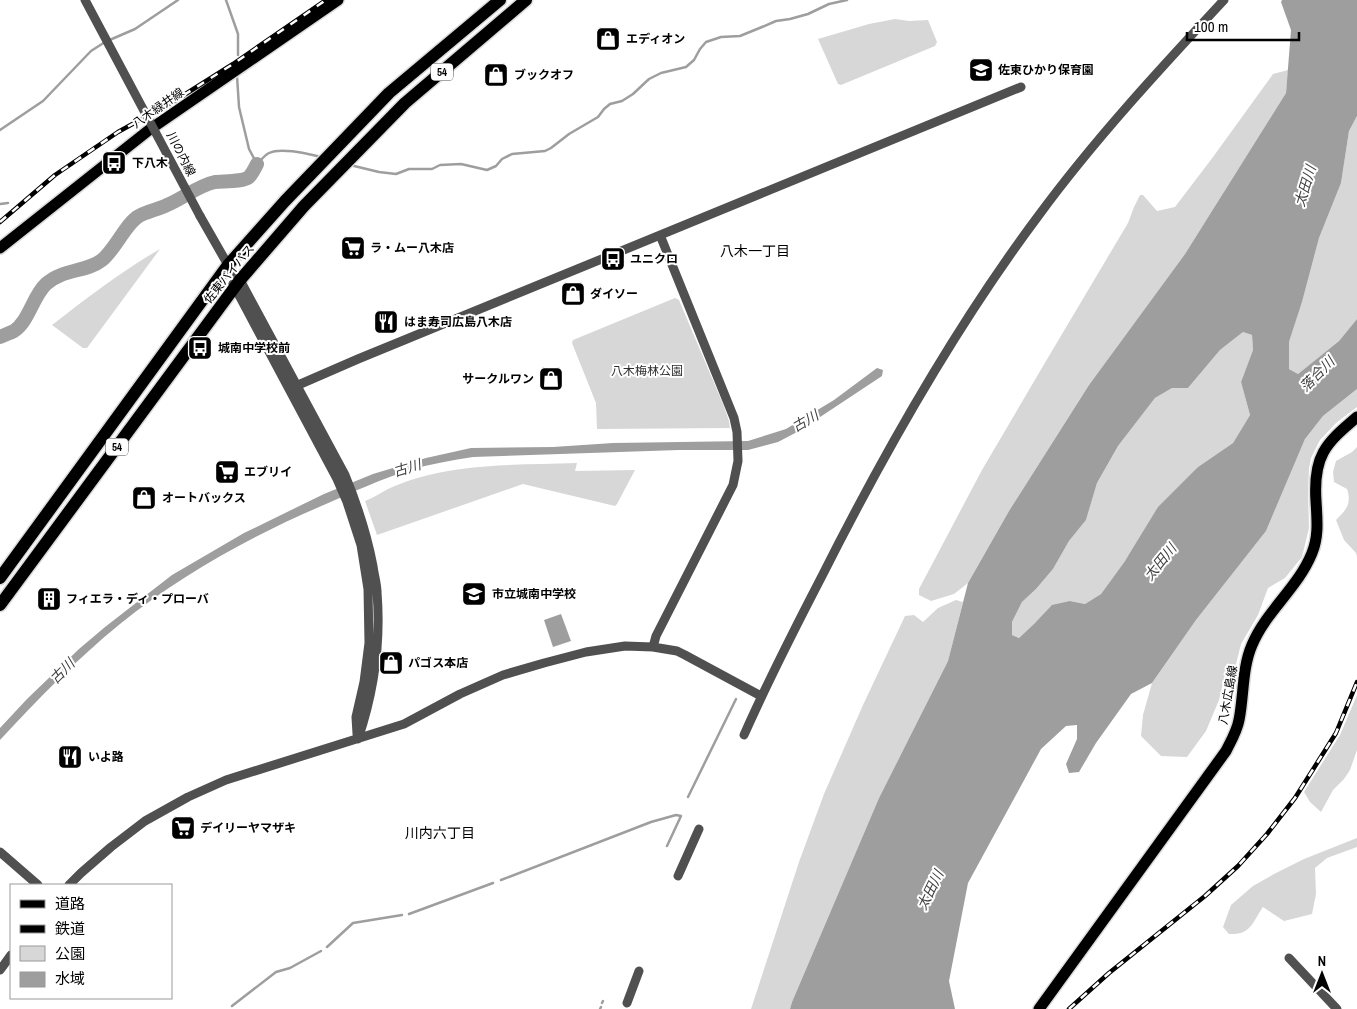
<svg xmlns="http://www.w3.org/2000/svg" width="1357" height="1009" viewBox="0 0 1357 1009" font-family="'Archivo Narrow','Noto Sans JP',sans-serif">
<rect width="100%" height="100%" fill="#fff"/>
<!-- green -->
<path fill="#d7d7d7" d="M895,19L909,21L928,20L937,42L935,46L841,85L838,84L818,39L869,24Z
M1288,70L1286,93L1185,254L1089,385L1009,511L968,583L954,594L931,601L919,595V589L982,470L1046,361L1128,223L1134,207L1140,195H1143L1157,211L1175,207L1213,157L1273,74Z
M1357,116V319L1339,341L1298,374L1289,369V342L1302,302L1319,238L1341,183L1349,131Z
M160,249L87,348H83L52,325C87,298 122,271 160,249Z
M675,298L679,300L723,404L729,421L730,428L597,429L596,403L572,343L573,340Z
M1243,332L1252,335L1253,350L1241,382L1250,415L1233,443L1198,467L1125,561L1101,594L1085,604L1070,601L1035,623L1019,638L1012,635V622L1022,602L1036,589L1053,569L1069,541L1086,520L1097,483L1118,446L1155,398L1172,388H1188L1220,350Z
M1357,389V407L1336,423L1320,440L1311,458L1309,468L1308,492L1309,528L1302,557L1285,578L1268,588L1258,615L1241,644L1234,672L1225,675L1219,700L1206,731L1187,757L1161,756L1141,736L1143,715L1152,683L1196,620L1266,531L1305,439L1323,416Z
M1357,447V557L1356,553L1344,540L1336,520C1346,510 1352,504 1347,489L1334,482L1333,472L1336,461L1352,452Z
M577,463L575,471L635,470L617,504L615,506L523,484L377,535L365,501C373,498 380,493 388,489C396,485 405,482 414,479C466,463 522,465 577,463Z
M956,600L963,602L948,661L879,798L792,1002L790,1009H751L799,862L824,794L863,705L905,616L914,615L923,622L938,608Z
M1357,695V750L1350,770L1344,779L1333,790L1321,812L1310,802L1304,792L1340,735Z
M1357,838V847L1327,858L1315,868L1316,894L1312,914L1284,921L1263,907C1252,923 1251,935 1229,934L1223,927L1231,905L1253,886L1274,874L1304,859Z"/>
<!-- water -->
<path fill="#9e9e9e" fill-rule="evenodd" d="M1282,0H1357V116L1349,131L1341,183L1319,238L1302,302L1289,342V369L1298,374L1339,341L1357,319V389L1323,416L1305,439L1266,531L1196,620L1152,683L1131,694L1096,743L1079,772L1069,773L1066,764L1077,739V725L1066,726L1041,749L968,883L949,981L955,1009H790L792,1002L879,798L948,661L968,583L1009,511L1089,385L1185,254L1286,93L1291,30L1281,2ZM1243,332L1252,335L1253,350L1241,382L1250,415L1233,443L1198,467L1158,507L1125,561L1101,594L1085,604L1070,601L1052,605L1035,623L1019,638L1012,635V622L1022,602L1036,589L1053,569L1069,541L1086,520L1097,483L1118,446L1155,398L1172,388H1188L1220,350Z
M877,368L883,370L882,376L799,431L778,442L748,450H679L473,457C452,460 431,464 410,470C381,479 353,492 326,504C253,535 182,574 120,624C77,659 38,699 0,740V728L27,699L79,649L105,627L172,575L244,533L324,494L373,474L426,458L471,448L553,447L613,443L748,441L786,429L834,400Z
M561,614L571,641L553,647L544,620Z"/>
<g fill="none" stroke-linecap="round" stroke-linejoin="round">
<!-- stream -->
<path stroke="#9e9e9e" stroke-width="2.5" d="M226,0L238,34V55
M237,76L239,107L249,149L257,164C261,160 265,155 269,153C281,147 308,154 321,157
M0,130L43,101L91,51L105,42L135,29L178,0
M350,165L379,172L396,174L409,169H432L440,165L461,164L487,170L496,166L502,159L512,154L545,151L551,148L569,134L598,117L604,109L610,104L622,101L633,94L649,79L661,73L686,67L694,60L700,49L706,42L721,37L740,36L762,27L776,21L790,19L808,14L829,4L847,0
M0,204L8,203
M688,797L736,699
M501,880L651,822L676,815L681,816L667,846
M409,914L493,883
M327,947L353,923L402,915
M602,1003L603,1001
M232,1006L276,972L290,968L321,951
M600,1009L601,1007"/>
<!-- river -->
<path stroke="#9e9e9e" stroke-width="14" d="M0,337C4,335 10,333 14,331C29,321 33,296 46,284C62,269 87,272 102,260C115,250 126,223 139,216C146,212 159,209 167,205C184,198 197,186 215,182C224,181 243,182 249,177C252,174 255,168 257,164"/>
<defs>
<path id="major" d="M0,248L149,130L338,0
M1039,1009L1226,751C1231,741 1237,731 1239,720C1244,695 1242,668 1252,645C1266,611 1298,588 1312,553C1319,536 1317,519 1316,501C1313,456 1325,444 1357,417"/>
<path id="highway" d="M0,578L228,265L285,201L389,93L500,0
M0,605L220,307L240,280L304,206L405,103L526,0"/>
</defs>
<!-- major casing -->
<use href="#major" stroke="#dbdbdb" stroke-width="14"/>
<!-- highway casing -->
<use href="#highway" stroke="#dbdbdb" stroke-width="15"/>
<!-- minor -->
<path stroke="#505050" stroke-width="9" d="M200,216L228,265L240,280L345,475C357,504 367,535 373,566C374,575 377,584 377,592C381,642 374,692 358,739
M233,284L337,479L347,502L361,545L368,589L369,643L364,682L356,717L357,734
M289,389L358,359L1021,87
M653,647L656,636L733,485L738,461L737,432L734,418L711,361L660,235
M744,735C768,681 795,628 822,576C885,451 955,327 1039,215C1095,139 1160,69 1224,0
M0,852L38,885
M678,876L699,829
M69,885L81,873L111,847L145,821L188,797L226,780L404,724L460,694L503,675L544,663L586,652L625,646L653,647L677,651L685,655L761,696
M1289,958L1337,1009
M0,970L11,955
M627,1003L639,971"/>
<!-- major -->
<use href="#major" stroke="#000" stroke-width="11"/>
<!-- highway -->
<use href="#highway" stroke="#000" stroke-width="12"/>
<defs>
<path id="rail" d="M0,222L55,175L118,132L176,100L233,64L326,0
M1069,1009L1109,973L1205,896L1238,866L1267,834L1295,798L1336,733L1357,682"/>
</defs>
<!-- rail casing -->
<use href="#rail" stroke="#000" stroke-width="4.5"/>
<!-- rail -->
<use href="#rail" stroke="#fff" stroke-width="2.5" stroke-dasharray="8" stroke-linecap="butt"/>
<!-- minor-bridge -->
<path stroke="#505050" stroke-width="9" d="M85,0L200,216"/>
</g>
<!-- icons -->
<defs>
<symbol id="shop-square" viewBox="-11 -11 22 22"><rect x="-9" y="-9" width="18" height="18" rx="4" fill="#000" stroke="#fff"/><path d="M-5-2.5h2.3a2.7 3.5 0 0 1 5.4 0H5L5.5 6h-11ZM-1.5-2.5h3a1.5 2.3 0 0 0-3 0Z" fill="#fff"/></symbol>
<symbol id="school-square" viewBox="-11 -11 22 22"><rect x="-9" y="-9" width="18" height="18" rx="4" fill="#000" stroke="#fff"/><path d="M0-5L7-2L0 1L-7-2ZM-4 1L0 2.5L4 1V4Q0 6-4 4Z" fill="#fff"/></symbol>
<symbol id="bus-square" viewBox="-11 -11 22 22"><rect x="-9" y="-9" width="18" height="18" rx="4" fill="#000" stroke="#fff"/><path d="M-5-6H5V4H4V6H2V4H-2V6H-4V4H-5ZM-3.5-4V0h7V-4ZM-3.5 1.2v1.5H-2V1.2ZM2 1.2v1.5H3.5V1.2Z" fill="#fff"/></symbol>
<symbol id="supermarket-square" viewBox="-11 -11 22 22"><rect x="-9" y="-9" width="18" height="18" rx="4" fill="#000" stroke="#fff"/><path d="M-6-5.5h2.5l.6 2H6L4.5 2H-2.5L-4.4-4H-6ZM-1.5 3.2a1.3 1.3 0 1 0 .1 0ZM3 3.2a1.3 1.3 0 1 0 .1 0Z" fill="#fff"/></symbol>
<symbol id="restaurant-square" viewBox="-11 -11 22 22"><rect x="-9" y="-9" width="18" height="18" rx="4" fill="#000" stroke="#fff"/><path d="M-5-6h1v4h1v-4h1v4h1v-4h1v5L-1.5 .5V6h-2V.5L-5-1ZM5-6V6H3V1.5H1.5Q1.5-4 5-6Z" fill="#fff"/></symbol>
<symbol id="building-square" viewBox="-11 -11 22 22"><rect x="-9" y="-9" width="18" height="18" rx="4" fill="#000" stroke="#fff"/><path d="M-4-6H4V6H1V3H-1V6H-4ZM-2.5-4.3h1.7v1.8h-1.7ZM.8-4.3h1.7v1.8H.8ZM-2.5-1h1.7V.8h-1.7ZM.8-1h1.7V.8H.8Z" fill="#fff"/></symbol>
</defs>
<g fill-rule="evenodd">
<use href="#shop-square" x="594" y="25" width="28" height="28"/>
<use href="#school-square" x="967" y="56" width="28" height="28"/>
<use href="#shop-square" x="482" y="61" width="28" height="28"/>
<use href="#bus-square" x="100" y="149" width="28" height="28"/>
<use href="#supermarket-square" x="339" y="234" width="28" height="28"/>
<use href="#bus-square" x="599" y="245" width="28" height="28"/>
<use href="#shop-square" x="559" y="280" width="28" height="28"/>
<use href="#restaurant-square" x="372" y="308" width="28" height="28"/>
<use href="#bus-square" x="186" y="334" width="28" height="28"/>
<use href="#shop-square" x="537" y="365" width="28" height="28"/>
<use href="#supermarket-square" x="213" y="458" width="28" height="28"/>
<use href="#shop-square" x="130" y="484" width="28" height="28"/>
<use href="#school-square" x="460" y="580" width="28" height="28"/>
<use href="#building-square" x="35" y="585" width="28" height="28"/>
<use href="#shop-square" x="377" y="649" width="28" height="28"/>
<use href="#restaurant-square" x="56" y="743" width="28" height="28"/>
<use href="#supermarket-square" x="169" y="814" width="28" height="28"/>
</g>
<g text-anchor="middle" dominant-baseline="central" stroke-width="4" stroke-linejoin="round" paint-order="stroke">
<!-- shield labels -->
<g fill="#fff" stroke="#4c4c4c" stroke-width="1">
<rect x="431" y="63.5" width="22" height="17" rx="4"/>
<rect x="106" y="438.5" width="22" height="17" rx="4"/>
</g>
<g font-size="11" font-weight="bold" fill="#000">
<text x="442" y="72">54</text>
<text x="117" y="447">54</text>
</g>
<!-- poi labels -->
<g font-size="12" font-weight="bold" fill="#000" stroke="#fff" text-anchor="start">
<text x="626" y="39">エディオン</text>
<text x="998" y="70">佐東ひかり保育園</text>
<text x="514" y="75">ブックオフ</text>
<text x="132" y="163">下八木</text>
<text x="370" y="248">ラ・ムー八木店</text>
<text x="630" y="259">ユニクロ</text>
<text x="590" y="294">ダイソー</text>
<text x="404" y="322">はま寿司広島八木店</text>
<text x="218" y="348">城南中学校前</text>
<text x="534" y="379" text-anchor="end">サークルワン</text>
<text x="244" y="472">エブリイ</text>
<text x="162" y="498">オートバックス</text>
<text x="492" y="594">市立城南中学校</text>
<text x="66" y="599">フィエラ・ディ・プローバ</text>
<text x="408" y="663">パゴス本店</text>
<text x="88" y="757">いよ路</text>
<text x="200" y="828">デイリーヤマザキ</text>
</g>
<!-- street labels -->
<g font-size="12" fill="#000" stroke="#fff">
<text transform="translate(158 108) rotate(-35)">八木緑井線</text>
<text transform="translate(181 154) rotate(63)">川の内線</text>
<text transform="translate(229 274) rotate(-51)">佐東バイパス</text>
<text transform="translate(1228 695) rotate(-80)">八木広島線</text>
</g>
<!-- park labels -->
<g font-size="12" fill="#2e2e2e" stroke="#fff">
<text x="647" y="371">八木梅林公園</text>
</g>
<!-- water labels -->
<g font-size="14" font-style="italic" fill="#3f3f3f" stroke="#fff">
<text transform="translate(1305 186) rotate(-73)">太田川</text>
<text transform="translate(1317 374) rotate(-45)">落合川</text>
<text transform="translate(805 421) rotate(-30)">古川</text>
<text transform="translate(407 468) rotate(-17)">古川</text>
<text transform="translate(1160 562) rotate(-51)">太田川</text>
<text transform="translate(62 671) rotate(-45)">古川</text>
<text transform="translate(930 890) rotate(-64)">太田川</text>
</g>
<!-- neighbourhood labels -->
<g font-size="14" fill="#000" stroke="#fff">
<text x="755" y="251">八木一丁目</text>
<text x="440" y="833">川内六丁目</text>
</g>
</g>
<!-- legend -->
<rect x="10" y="884" width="162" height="115" fill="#ffffff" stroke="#999999"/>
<rect x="20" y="900" width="25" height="8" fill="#000000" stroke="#999999"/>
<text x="55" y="909" font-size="15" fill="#000000">道路</text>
<rect x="20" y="925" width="25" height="8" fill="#000000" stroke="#999999"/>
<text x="55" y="934" font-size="15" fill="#000000">鉄道</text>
<rect x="20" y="946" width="25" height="15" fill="#d7d7d7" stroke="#999999"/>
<text x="55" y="959" font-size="15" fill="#000000">公園</text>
<rect x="20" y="972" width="25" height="15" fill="#9e9e9e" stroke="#999999"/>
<text x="55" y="984" font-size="15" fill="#000000">水域</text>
<!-- north arrow -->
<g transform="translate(1322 974)" stroke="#ffffff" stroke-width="4" paint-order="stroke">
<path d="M0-4L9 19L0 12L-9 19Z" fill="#000000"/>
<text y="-8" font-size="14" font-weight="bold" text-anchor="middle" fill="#000000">N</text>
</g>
<!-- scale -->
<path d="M1187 32v8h112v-8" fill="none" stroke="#000000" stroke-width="2.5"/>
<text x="1194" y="32" font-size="15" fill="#000000" stroke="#ffffff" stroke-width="4" paint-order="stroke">100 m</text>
</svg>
